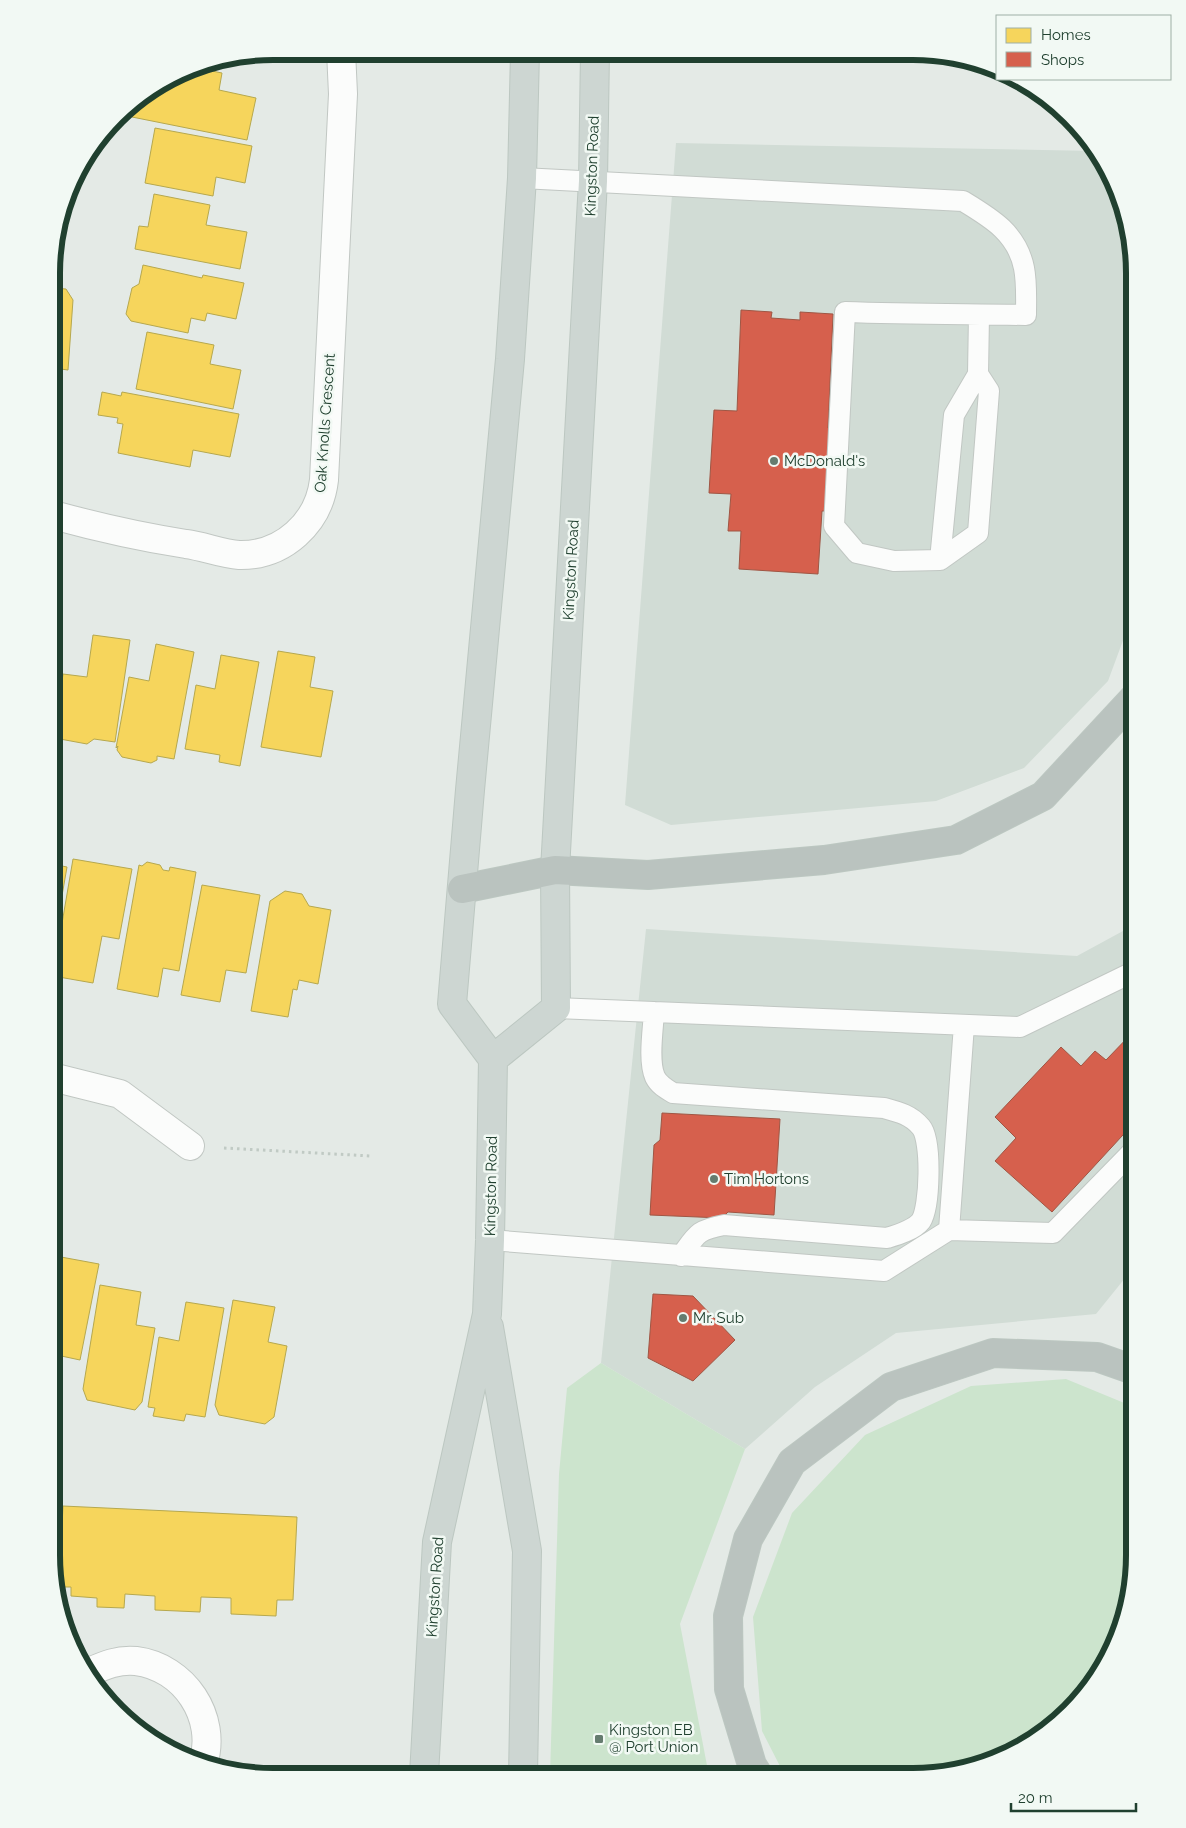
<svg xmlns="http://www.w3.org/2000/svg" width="1186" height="1828" viewBox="0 0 1186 1828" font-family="Raleway,sans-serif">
<rect width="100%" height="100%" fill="#e4eae6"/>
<!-- built -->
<path fill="#d1dcd5" d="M676,143L1096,151L1118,188L1135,273V608L1108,681L1024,768L936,801L671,825L625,805Z
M1134,925V1267L1096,1314L896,1333L815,1387L745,1449L601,1363L646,929L1077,956Z"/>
<!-- green -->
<path fill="#cce4cd" d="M601,1363L745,1449L680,1624L709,1776H550L559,1474L567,1388Z
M1066,1379L1134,1407V1570L1123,1626L1097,1678L1059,1722L998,1760L913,1777L785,1776L762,1731L753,1617L792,1513L865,1435L971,1386Z"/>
<!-- homes -->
<path fill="#f6d55c" stroke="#b6a84e" d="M192,67L222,73L219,90L256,98L247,140L132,117L136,101Z
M155,128L252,146L245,183L216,177L213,196L145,183Z
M154,194L210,205L206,225L247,232L240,269L135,249L139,226L148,227Z
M143,265L202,278L203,275L244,283L236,319L207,313L205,321L191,318L188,333L131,321L126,314L132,288L139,284Z
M53,288L66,289L73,300L68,370L53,368Z
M147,332L214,345L210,364L241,370L233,409L136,389Z
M102,392L121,396L122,392L239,414L230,457L193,450L190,467L118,453L123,424L117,423L118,418L98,415Z
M93,635L130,640L115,742L94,739L87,744L60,739L55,731L63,674L87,677Z
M156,644L194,652L174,759L157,756V760L151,763L122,757L117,750L118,746L116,748L129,677L149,681Z
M278,651L315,657L310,687L333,691L321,757L261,747Z
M53,653L59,654L57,663L61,664L52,716Z
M221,655L259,662L240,766L219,762L220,755L185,749L196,685L215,689Z
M73,859L132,869L119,939L102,936L93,983L53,976Z
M147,862L160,865L163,870L169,871L170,867L196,872L179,971L163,968L158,997L117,989L139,865L142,866Z
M52,864L67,867L52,953Z
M202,885L260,895L246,973L226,970L220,1002L181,995Z
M285,891L302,894L309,906L331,910L318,984L299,980L297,990L293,989L288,1017L251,1011L270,901Z
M61,1257L99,1264L80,1360L52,1354V1286L55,1287Z
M100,1285L141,1292L136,1325L155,1328L142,1402L135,1410L87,1400L83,1389Z
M233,1300L275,1307L268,1342L287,1346L274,1417L265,1424L219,1415L215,1405Z
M186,1302L224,1308L205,1417L186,1414L184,1421L153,1416L155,1408L148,1407L159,1337L179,1341Z
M63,1506L297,1517L293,1600H277L276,1616L231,1614V1598L201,1597L200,1612L155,1610V1596L125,1594L124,1608L97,1607V1598L71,1596V1587H59Z"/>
<!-- shops -->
<path fill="#d6604d" stroke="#9f5644" d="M741,310L772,312L771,318L800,320V312L833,314L828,428L839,429L834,511H822L818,574L739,569L741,531H728L731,494L709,493L714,410L737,411Z
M1134,1031V1123L1052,1212L995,1161L1016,1138L995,1117L1061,1047L1081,1066L1095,1051L1106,1060Z
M662,1113L780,1119L774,1215L728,1212L722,1218L650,1215L654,1145L660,1140Z
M653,1294L693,1296L735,1340L693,1381L648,1358Z"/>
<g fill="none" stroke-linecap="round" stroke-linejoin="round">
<defs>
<path id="lane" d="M522,178L963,201C991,218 1017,233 1024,268C1027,283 1026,300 1026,315C966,314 906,314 845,312L834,526L857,553L894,561L940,560L978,533L989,391L978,374L979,315
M940,560L954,415L978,374
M556,1008L1020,1027L1131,973L1134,976
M654,1012C653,1030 648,1061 655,1077C659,1085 666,1089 673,1093L884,1108C899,1112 911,1115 921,1127C932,1140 930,1207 921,1221C914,1230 897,1235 887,1238L724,1225C697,1230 697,1234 681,1256
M949,1230L964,1025
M490,1240L884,1271L949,1230L1053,1233L1134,1150"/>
<path id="street" d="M53,515C97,527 141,537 186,544C203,546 222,554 239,555C283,556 319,523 324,480L343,94L341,51
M52,1077L120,1094L190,1146
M87,1673C103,1666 118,1659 136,1661C184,1667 218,1717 203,1764"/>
<path id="primary" d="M493,1059L556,1008L555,870L593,181L595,52
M489,1327L527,1551L523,1776
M424,1775L437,1542L487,1314L490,1240L493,1059L452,1004L470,790L510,359L522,178L525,52"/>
<path id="highway" d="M462,889L555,870L648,875L824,860L956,840L1043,796L1135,697
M759,1776L752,1765L729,1689L728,1616L748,1539L792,1462L891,1387L993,1353L1097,1357L1134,1370"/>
</defs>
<!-- lane casing -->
<use href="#lane" stroke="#c1c7c3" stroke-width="22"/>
<!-- street casing -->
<use href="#street" stroke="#c1c7c3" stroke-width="30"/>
<!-- primary casing -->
<use href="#primary" stroke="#bcc7c1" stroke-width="30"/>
<!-- highway casing -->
<use href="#highway" stroke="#bcc7c1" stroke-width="30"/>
<!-- path -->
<path stroke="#c0cac4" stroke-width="3" stroke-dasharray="2.5 4" stroke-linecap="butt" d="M224,1148L371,1156"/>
<!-- lane -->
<use href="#lane" stroke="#fbfcfb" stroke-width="20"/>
<!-- street -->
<use href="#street" stroke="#fbfcfb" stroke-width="28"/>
<!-- primary -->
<use href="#primary" stroke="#cdd6d2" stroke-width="28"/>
<!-- highway -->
<use href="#highway" stroke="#bac3bf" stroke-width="28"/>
</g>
<!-- markers -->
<g fill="#657c6f" stroke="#f2f9f4" stroke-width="2">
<circle cx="774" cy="461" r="5"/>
<circle cx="714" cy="1179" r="5"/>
<circle cx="683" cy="1318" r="5"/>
<rect x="594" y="1734" width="10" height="10" rx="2.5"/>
</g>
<g text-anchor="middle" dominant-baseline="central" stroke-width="5" stroke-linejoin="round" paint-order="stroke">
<!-- street labels -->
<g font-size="15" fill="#20402f" stroke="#f2f9f4">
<text transform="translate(592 166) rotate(-88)">Kingston Road</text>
<text transform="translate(325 423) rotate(-86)">Oak Knolls Crescent</text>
<text transform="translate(571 570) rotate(-87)">Kingston Road</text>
<text transform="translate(491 1186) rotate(-89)">Kingston Road</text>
<text transform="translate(435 1587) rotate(-86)">Kingston Road</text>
</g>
<!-- poi labels -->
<g font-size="15" fill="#20402f" stroke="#f2f9f4" text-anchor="start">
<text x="784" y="461">McDonald's</text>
<text x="724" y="1179">Tim Hortons</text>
<text x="693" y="1318">Mr. Sub</text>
<text x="609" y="1730">Kingston EB<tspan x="609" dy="17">@ Port Union</tspan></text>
</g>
</g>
<!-- crop -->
<path d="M0 0H1186V1828H0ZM273 60H913A213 213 0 0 1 1126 273V1555A213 213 0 0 1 913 1768H273A213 213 0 0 1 60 1555V273A213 213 0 0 1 273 60Z" fill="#f2f9f4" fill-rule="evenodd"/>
<path fill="none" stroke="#20402f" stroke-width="6" d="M273 60H913A213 213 0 0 1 1126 273V1555A213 213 0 0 1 913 1768H273A213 213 0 0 1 60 1555V273A213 213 0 0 1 273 60Z"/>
<!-- legend -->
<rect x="996" y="15" width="175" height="65" fill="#f2f9f4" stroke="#9eafa5"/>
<rect x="1006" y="28" width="25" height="15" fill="#f6d55c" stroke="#9eafa5"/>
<text x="1041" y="40" font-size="15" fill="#20402f">Homes</text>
<rect x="1006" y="52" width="25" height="15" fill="#d6604d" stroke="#9eafa5"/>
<text x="1041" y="65" font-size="15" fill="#20402f">Shops</text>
<!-- scale -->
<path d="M1011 1803v8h125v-8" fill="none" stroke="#20402f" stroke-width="2.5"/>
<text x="1018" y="1803" font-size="15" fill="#20402f" stroke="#f2f9f4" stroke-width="4" paint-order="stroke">20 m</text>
</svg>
